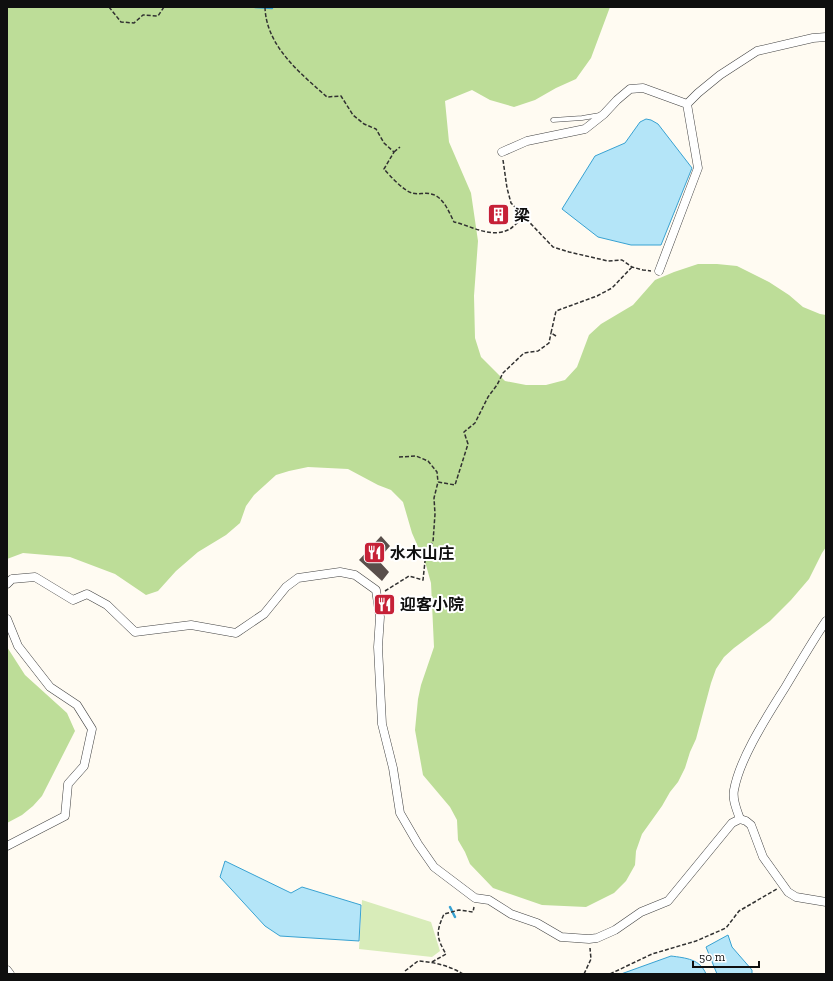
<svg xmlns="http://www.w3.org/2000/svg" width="833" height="981" viewBox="0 0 833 981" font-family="'Zilla Slab','Noto Sans SC',serif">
<rect width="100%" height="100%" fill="#fffbf2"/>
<!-- green -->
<path fill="#d8ecb9" d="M362,900L431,922L440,951L432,957L359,949Z"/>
<!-- forest -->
<path fill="#bddd98" d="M7,7H610L591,58L576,79L556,88L535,100L514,107L490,100L472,90L445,101L449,142L471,193L478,241L474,296L475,338L481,357L505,381L526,385H546L565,380L577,367L589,335L601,324L633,305L655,280L674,272L698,264H717L737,266L769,282L789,295L803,307L820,314L826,315V547L822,553L809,579L791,600L770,621L734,648L724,657L716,669L711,683L696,739L690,752L685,768L678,782L670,792L662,806L642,834L636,851L635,865L626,881L614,893L586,907L542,905L493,888L470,864L465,852L458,840L457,820L450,807L423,775L415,730L418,699L421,685L434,647L431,583L426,565L412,533L403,502L391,490L378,485L348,469L308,467L289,471L276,475L254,495L246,506L240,523L226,535L198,552L176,571L158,591L146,595L115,574L70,557L23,553L7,559Z
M7,647L25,675L67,713L75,731L42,796L33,806L22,815L7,823Z"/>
<!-- water -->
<path fill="#b4e5f8" stroke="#38a2d2" d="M646,119L651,120L658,124L692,168L661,245H631L598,237L562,209L595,156L625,143L640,122Z
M225,861L291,893L302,887L361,905L359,941L280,936L265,926L220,877Z
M728,935L732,947L752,970V974H717L706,947Z
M671,956C686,958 700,959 706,974H621Z"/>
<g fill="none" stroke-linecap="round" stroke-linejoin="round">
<!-- stream -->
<path stroke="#38a2d2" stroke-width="2.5" d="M255,7L272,8
M450,907L455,917"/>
</g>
<!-- building -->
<path fill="#594f4b" d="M494,205L502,206L501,225H493Z
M381,536L390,546L378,560L389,572L382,581L359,560Z"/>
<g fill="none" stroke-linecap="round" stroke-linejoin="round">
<defs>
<path id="service" d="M553,120L582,118L600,115"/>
<path id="minor" d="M502,152L527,141L585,129L604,114L617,100L630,89L643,88L687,104
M659,271L698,168L687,104L698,93L720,75L757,51L813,38L826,37
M7,584L12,579L35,577L73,600L87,594L107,605L135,632L191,625L236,633L264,614L286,587L298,578L340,572L355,575L376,590L380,617L378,647L382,724L393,768L400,813L418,844L434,867L475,898L489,900L511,914L537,923L561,937L589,939L597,938L615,930L641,912L668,901L732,823L740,819L746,821L751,825L763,857L788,892L796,897L826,902
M7,619L18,646L50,687L77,705L92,729L84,766L68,784L65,816L7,846
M740,819C737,810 732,800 734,790C740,757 768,715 786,686C799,664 812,642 826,621
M7,970L10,974"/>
</defs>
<!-- service casing -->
<use href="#service" stroke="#424242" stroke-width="5"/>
<!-- minor casing -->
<use href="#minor" stroke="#424242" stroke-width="9"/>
<!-- path -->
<path stroke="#313131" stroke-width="1.5" stroke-dasharray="4 2" stroke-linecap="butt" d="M109,7L121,22L134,23L143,15L158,16L164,7
M265,7C266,46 300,73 327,97L341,96L353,115L364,124L376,129L384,143L394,152L384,169C390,176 404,191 412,193C418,195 425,192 431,194C443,196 449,212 454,222C472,226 491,239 510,229C513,227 517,223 520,220L517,208
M394,152L400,147
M503,160L507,188L511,203L553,247L569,252L608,261L622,260L632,267L643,270L651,271
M556,336L551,333L556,311L597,296L612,288L632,267
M399,457L416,456L428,461L437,472L438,482
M385,591L409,576L423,580L426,552L433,542L435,514L434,498L438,482L455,485L468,444L464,432L475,423L488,397L497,385L503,373L524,353L538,351L549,343L551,333
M432,962L446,954C436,937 436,932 444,914L459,910L473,912L474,907
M405,971L418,961C434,962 450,966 463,974
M584,974L591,959L590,948
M610,974L652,954L696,941L726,928L739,911L777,889"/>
<!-- service -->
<use href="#service" stroke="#fff" stroke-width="4"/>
<!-- minor -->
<use href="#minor" stroke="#fff" stroke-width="8"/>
</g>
<!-- icons -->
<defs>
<symbol id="building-square" viewBox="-11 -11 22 22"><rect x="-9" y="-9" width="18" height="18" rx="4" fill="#c62137" stroke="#fff"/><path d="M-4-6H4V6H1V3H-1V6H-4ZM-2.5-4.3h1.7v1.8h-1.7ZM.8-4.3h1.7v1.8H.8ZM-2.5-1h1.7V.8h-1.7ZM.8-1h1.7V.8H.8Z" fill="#fff"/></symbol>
<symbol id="restaurant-square" viewBox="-11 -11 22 22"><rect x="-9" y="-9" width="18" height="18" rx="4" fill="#c62137" stroke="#fff"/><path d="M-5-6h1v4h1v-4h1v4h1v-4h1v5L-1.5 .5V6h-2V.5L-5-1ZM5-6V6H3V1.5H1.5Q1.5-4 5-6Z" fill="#fff"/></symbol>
</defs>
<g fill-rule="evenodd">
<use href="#building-square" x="486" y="202" width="25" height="25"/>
<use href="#restaurant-square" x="362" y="540" width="25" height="25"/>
<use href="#restaurant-square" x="372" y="592" width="25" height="25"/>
</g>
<g text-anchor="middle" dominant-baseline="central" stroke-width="4" stroke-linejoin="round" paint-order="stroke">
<!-- poi labels -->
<g font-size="16" font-weight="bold" fill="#0f0f0f" stroke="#fff" text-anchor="start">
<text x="514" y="215">梁</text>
<text x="390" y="553">水木山庄</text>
<text x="400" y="604">迎客小院</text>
</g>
</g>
<!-- border -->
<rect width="833" height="981" fill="none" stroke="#0f0f0f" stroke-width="16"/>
<!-- scale -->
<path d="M693 961v6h66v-6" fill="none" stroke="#0f0f0f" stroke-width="2"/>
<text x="699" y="961" font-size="12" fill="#0f0f0f" stroke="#ffffff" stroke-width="3" paint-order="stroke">50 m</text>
</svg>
